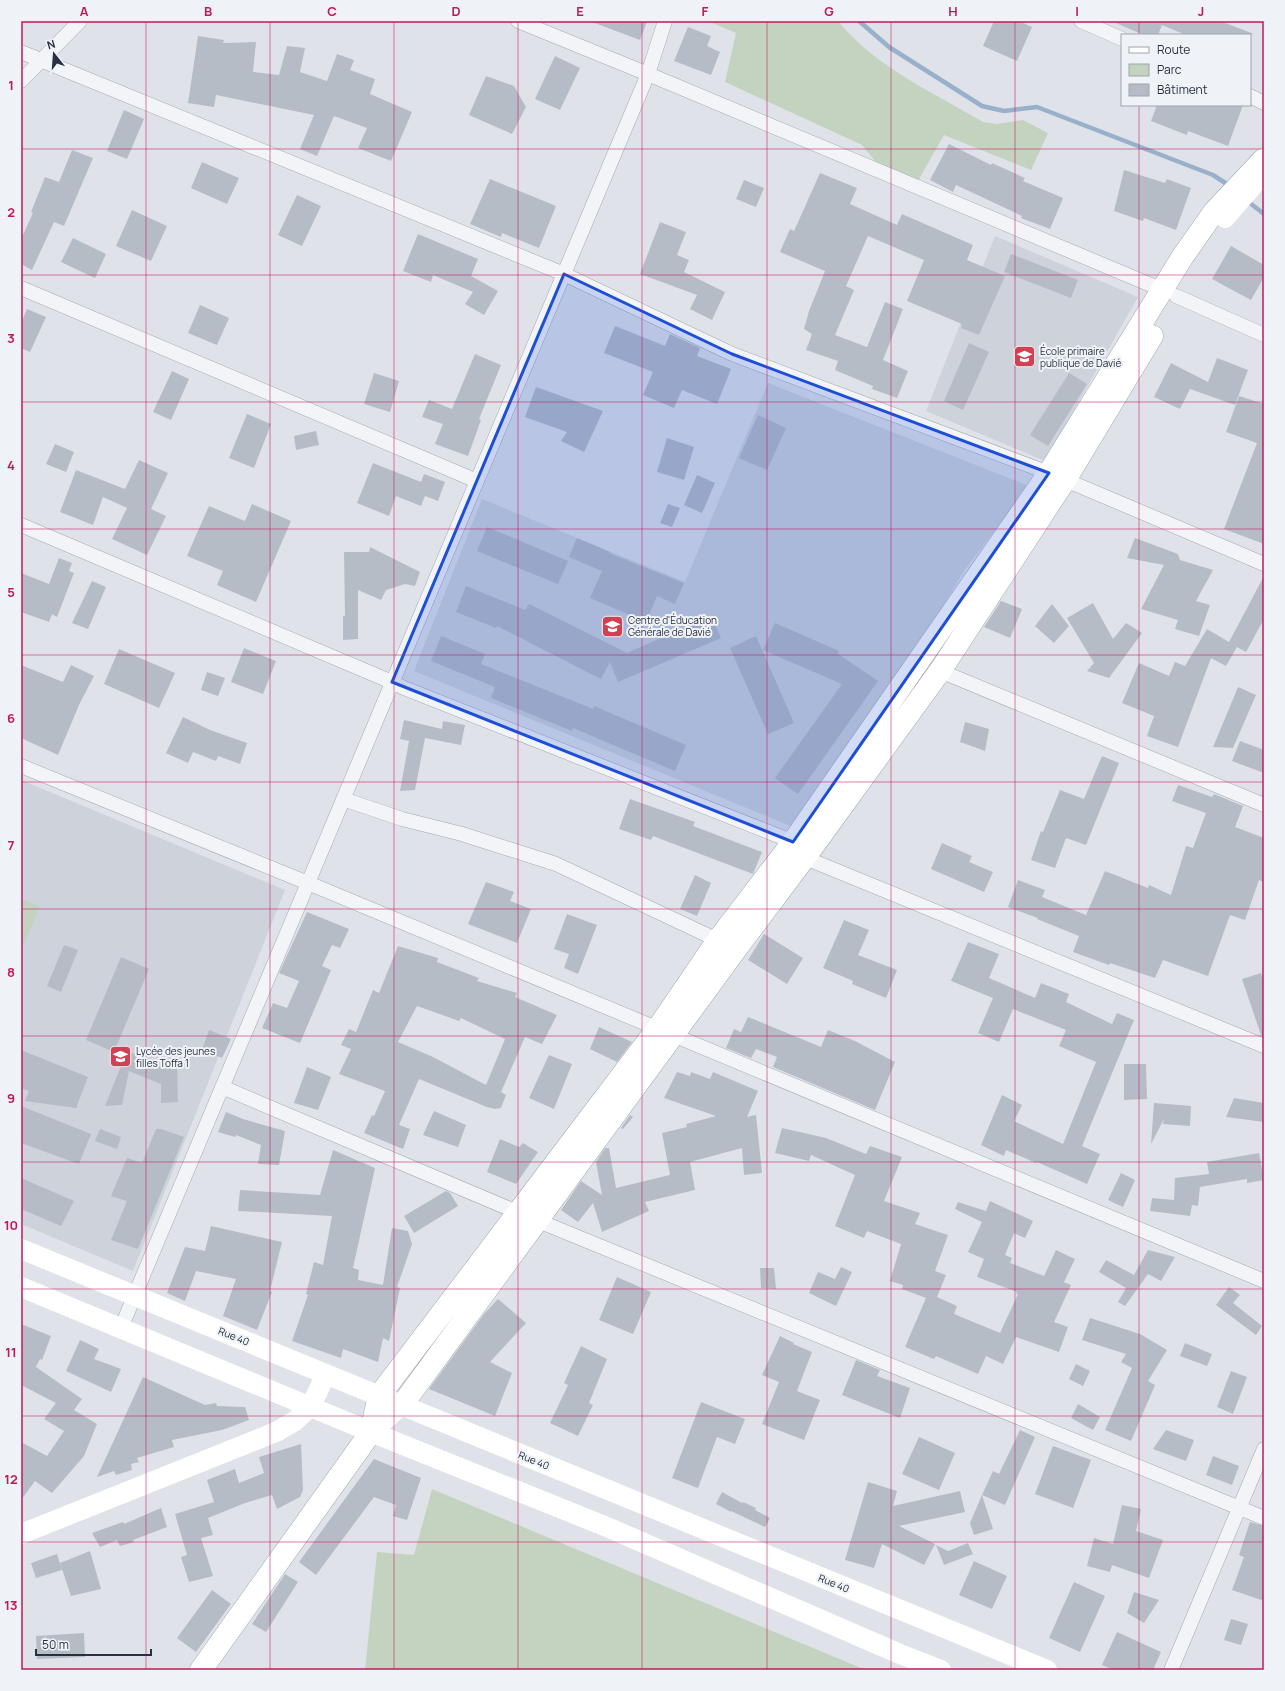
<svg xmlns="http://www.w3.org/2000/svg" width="1285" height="1691" viewBox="0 0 1285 1691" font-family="Manrope,sans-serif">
<rect width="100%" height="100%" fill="#dfe3e9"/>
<!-- built -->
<path fill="#cdd2db" d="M995,236L1138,297L1045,461L926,411Z
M768,383L1029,486L965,569L904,670L793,827L414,671L482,499L685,582Z
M21,780L285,890L133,1271L21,1224Z"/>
<!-- green -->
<path fill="#c4d3c0" d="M708,21H838C874,66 934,93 983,122L997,124L1023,120L1048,133L1031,170L944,135L918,181L876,162L862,145L725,82L736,33Z
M21,899L40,906L24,944L21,943Z
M432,1489L866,1670H365L377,1552L414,1555Z"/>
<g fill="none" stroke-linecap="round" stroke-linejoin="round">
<!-- stream -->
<path stroke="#99b0ca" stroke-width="4.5" d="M859,21L889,47L982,106L1004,111L1037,107L1213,175L1230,186
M1246,200L1264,214"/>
</g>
<!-- building -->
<path fill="#b6bcc6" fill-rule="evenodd" d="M592,21H647L640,40L592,22Z
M994,21H1019L1032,27L1017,61L983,46Z
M1111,21H1220L1254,34L1186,35L1162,25L1158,35H1144Z
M688,27L711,36L707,46L720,52L711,75L674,61Z
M198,36L224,40L223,43L256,42L253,72L279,75L287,46L305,48L300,72L327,81L337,54L354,60L350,70L375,79L370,94L412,112L391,161L358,148L367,128L334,116L317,156L300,149L314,115L216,95L214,107L188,103Z
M555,56L580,68L560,110L535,99Z
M486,76L514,86L526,107L512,134L469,115Z
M1157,105H1243L1228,146L1188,131L1187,135L1151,121Z
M124,110L144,119L127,159L107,151Z
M949,144L991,165L992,163L1025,178L1023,181L1063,198L1050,229L1021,218L1022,216L956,185L953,192L930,180Z
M72,150L93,158L64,226L54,222L32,270L21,264V239L33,213L31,212L45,177L59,182Z
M202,162L239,178L227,204L191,188Z
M1124,170L1165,183L1167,179L1191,188L1176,230L1144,218L1143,221L1114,211Z
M820,173L857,188L850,204L897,225L902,214L973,245L967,260L1005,276L979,335L961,328L962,324L907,301L924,260L868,236L846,286L854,290L835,335L867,347L885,302L903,309L883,360L908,371L897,398L872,389L873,386L835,370L838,361L806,350L812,334L804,329L809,311L825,271L780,252L790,229L794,231Z
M490,179L556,206L539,248L502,233L501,237L470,224Z
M744,180L764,188L756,207L736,199Z
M297,195L321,206L302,246L278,235Z
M132,210L167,226L151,261L116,246Z
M660,222L686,232L677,255L689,260L684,272L725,292L712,320L690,309L697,295L640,274Z
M418,234L478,259L471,276L498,291L484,315L465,304L473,292L433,275L431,282L403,271Z
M73,238L106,254L95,278L61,262Z
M1231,246L1264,265V277L1251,300L1212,279Z
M1011,254L1078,280L1071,298L1004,272Z
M200,305L229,318L217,345L188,333Z
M27,309L46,317L30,352L21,348V323Z
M615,326L665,346L670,334L700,348L697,356L731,369L717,404L682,390L674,408L643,395L653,372L604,353Z
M969,343L989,352L963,410L944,401Z
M475,354L501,365L479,419L481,420L468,456L435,444L443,424L422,417L429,400L452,409Z
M1217,358L1248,370L1235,405L1190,389L1180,409L1154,397L1171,363L1208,382Z
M172,371L189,379L171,420L153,412Z
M374,373L399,381L390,412L364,404Z
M1069,373L1087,384L1048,446L1030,435Z
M536,387L603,411L584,452L561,441L567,432L525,417Z
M1239,396L1264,404V544L1224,529L1257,443L1226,432Z
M247,414L271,424L254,468L229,458Z
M758,415L786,428L767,470L739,458Z
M316,431L319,445L296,450L294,436Z
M667,438L694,447L684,480L657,472Z
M55,444L74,452L66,472L46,464Z
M139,460L168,473L151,509L166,516L147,555L112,539L127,508L103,497L93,525L60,512L76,470L125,489Z
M373,463L421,482L424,474L445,482L438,501L425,496L421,506L396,496L389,516L357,503Z
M697,475L715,483L702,513L684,505Z
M252,504L291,521L256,602L217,585L223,571L187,556L209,506L245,521Z
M668,504L680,508L672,527L660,523Z
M487,527L568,561L558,584L477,551Z
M577,538L610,552L609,553L684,583L675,604L657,596L646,622L590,598L602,571L569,557Z
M1135,538L1178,554L1180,560L1213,570L1196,601L1210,605L1199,636L1175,629L1178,620L1141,609L1164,565L1127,558Z
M370,547L420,572L415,586L405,584L386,590L381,600L358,590V639L343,640V616H345L344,552H369Z
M59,558L72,563L69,571L74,573L57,617L52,614L49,622L21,612V573L49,584Z
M1264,576V619L1246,652L1237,647L1226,666L1211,658L1178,747L1147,736L1154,716L1122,703L1139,663L1169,676L1175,662L1185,666L1207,629L1229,642Z
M92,581L106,587L88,629L72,623Z
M466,586L525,610L529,604L627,653L711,616L721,638L618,682L610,662L601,679L497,626L496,628L456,612Z
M1001,601L1022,609L1010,638L984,627Z
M1093,603L1113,639L1126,623L1142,633L1109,678L1087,671L1094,663L1067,618Z
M1052,604L1069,626L1054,643L1035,626Z
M775,623L839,651L838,654L878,681L798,794L775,778L842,684L763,650Z
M441,636L485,654L481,664L593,709L594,706L686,745L675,771L573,728L572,731L491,698L495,687L431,661Z
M756,636L794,723L768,734L730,648Z
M244,648L276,661L263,694L231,682Z
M119,649L175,673L159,708L104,684Z
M21,665L63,682L71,665L94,676L79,705L58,755L21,738Z
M207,672L225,678L218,696L201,690Z
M1238,687L1256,695L1233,748L1213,747Z
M183,717L210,730L247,743L240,764L218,756L216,761L193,752L188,763L166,753Z
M404,720L442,729L443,721L465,725L461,745L425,738L415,790L400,791L409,741L400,739Z
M965,722L989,729L985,751L960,742Z
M1240,741L1264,750V773L1232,761Z
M1102,756L1119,763L1086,845L1066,838L1055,868L1031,860L1041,831L1043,832L1060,790L1084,799Z
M1178,785L1212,797L1214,794L1243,806L1235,827L1264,838V882L1259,880L1245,920L1230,915L1208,976L1163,960L1155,978L1110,963L1109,965L1073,952L1079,936L1037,919L1038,918L1008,907L1018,880L1045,890L1042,897L1086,915L1105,871L1148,888L1149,885L1171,895L1186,846L1193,848L1206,813L1172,801Z
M630,799L695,822L693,826L762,852L753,874L653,836L651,840L619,829Z
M942,843L972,856L969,862L993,872L984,892L931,869Z
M695,875L711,883L697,916L680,909Z
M486,882L514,892L510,901L531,909L517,943L468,924Z
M307,912L349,929L340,948L332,945L322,966L331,970L300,1043L262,1028L273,1003L287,1008L299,981L279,973Z
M567,914L597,925L578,974L564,968L569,954L554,949Z
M844,920L869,930L858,955L897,970L886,998L852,984L853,981L823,968Z
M764,934L803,958L787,984L748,960Z
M968,942L999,954L989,978L1035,998L1041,983L1069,994L1066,1002L1112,1024L1117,1013L1134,1020L1082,1146L1100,1154L1087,1184L1037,1162L1036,1163L1006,1150L1004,1156L981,1145L1002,1095L1022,1105L1014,1121L1063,1144L1096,1062L1059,1046L1066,1030L1013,1009L999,1042L978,1033L993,998L951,981Z
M64,945L78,950L61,992L47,986Z
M398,946L438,958L437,962L479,978L477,981L517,993L515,997L557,1015L542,1044L525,1037L501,1092L506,1095L501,1108L495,1109L487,1107L419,1079L399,1125L410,1129L403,1149L364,1133L372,1115L374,1116L385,1091L339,1074L351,1049L341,1045L349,1029L356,1032L373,990L379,993ZM417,1006L459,1021L461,1018L505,1039L486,1085L433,1057L398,1042Z
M121,957L149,969L114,1052L86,1040Z
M1261,973L1264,983V1037L1261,1035L1242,979Z
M748,1017L821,1047L828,1030L855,1041L895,1062L875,1110L773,1067L777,1057L756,1049L751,1058L726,1048L734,1029L741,1032Z
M599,1027L632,1042L617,1062L590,1049Z
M209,1030L231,1039L222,1058L202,1050Z
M21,1050L88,1077L76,1108L25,1101L29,1091L21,1088Z
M127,1051L145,1057L144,1067L177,1066L178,1102L161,1103V1084L129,1071L122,1105L105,1106Z
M549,1055L572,1064L554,1109L529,1098Z
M1124,1064H1146L1147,1099L1124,1100Z
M307,1067L331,1077L318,1110L294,1103Z
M677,1072L690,1076L691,1072L710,1079L713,1072L758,1091L747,1117L756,1115L762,1173L744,1175L742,1148L690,1162L695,1190L645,1202L649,1211L602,1232L593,1203L578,1222L561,1210L581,1181L602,1195L596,1162L605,1148H609L616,1188L670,1175L662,1133L687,1127L686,1124L716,1116L664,1098Z
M1234,1098L1264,1103V1122L1226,1117Z
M1154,1103L1191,1106L1190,1126L1163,1124L1164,1119L1151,1144Z
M21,1106L91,1134L79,1164L21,1143Z
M434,1111L466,1125L458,1147L423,1135Z
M226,1112L243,1119L285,1131L279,1165L258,1164L261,1145L236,1135L235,1137L218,1132Z
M630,1115L633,1117L623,1129L621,1128Z
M782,1128L826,1138L866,1154L870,1146L902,1157L884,1201L920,1213L915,1224L948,1235L935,1271L946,1275L937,1297L957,1306L954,1314L1000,1333L1018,1294H1016L1017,1292L977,1277L984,1259L968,1252L982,1222L955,1209L958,1202L986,1211L990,1201L1033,1221L1025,1238L1014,1233L1005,1255L1012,1258L1010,1263L1044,1276L1056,1250L1075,1259L1064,1282L1071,1285L1054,1322L1068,1327L1059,1352L1016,1337L1003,1364L986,1356L978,1374L936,1356L934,1359L905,1347L926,1298L902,1289L903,1285L890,1281L901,1244L867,1231L864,1238L835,1226L855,1175L811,1155L809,1161L775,1153Z
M100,1129L121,1137L117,1149L95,1141Z
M156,1129H161L184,1137L138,1249L111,1240L127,1201L111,1196L127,1158L142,1163Z
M500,1139L519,1147L523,1143L538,1152L516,1184L487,1172Z
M333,1150L375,1168L353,1268L359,1270L358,1280L383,1285L392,1228L408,1231L412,1244L397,1287L400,1288L389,1341L383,1338L378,1362L343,1349L341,1358L292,1341L308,1295L306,1294L314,1262L323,1265L332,1216L238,1211L240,1190L320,1195Z
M1259,1153L1264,1180L1247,1183V1179L1200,1187L1198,1206L1192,1205L1190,1216L1150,1211L1152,1198L1174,1200L1175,1178L1209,1174L1207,1162Z
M1121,1173L1135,1180L1123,1207L1108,1200Z
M21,1178L74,1201L61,1226L21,1209Z
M446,1191L450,1193L458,1206L414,1233L404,1216Z
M211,1226L282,1242L270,1291L272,1292L257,1330L223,1316L236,1279L196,1271L185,1301L167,1293L185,1247L205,1251Z
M1148,1250L1175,1257L1161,1281L1148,1274L1125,1306L1118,1302L1126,1288L1099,1272L1106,1260L1134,1275Z
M841,1267L852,1272L836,1306L809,1293L818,1272L835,1279Z
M760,1268H774L776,1289L761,1288Z
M617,1277L651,1292L633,1334L599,1320Z
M1229,1287L1240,1295L1233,1303L1262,1326L1256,1335L1216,1305Z
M498,1299L526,1323L490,1362L512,1373L495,1416L429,1389L484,1314Z
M1090,1318L1140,1334L1167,1350L1148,1381L1155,1385L1131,1441L1105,1430L1132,1368L1121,1362L1126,1354L1082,1340Z
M21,1324L51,1336L42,1360L40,1359L36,1367L82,1399L74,1410L97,1424L84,1456L52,1493L35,1481L21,1500V1442L47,1456L64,1431L44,1419L56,1403L21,1385Z
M780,1336L794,1343L793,1344L812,1352L797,1391L820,1400L804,1440L762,1424L779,1382L762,1375Z
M80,1340L99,1349L94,1359L121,1369L111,1392L66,1371Z
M1185,1343L1212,1354L1207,1366L1180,1356Z
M581,1346L607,1359L589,1403L593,1405L578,1436L550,1423L568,1385L564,1383Z
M856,1360L880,1370L877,1376L910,1388L900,1418L842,1395Z
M1076,1364L1090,1371L1083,1386L1069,1379Z
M1231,1371L1247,1377L1233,1414L1217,1407Z
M143,1377L205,1405L216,1403L217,1406L245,1407L249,1420L222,1430L172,1440L174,1447L137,1458L139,1462L131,1464L132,1470L116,1475L114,1471L97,1477Z
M701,1402L745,1419L735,1444L717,1437L698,1488L672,1478Z
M1078,1404L1100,1417L1093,1430L1071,1418Z
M1020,1430L1035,1437L1005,1505L982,1495L993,1471L999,1474Z
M1166,1430L1194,1440L1186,1461L1153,1449Z
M919,1437L955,1453L939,1490L902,1474Z
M301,1444L303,1490L300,1497L277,1509L272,1495L245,1503L208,1518L213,1535L201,1538L213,1576L189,1582L181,1557L187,1555L175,1514L214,1502L207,1480L235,1469L239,1483L264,1473L259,1457Z
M1053,1446L1091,1460L1073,1508L1035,1494Z
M1213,1456L1239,1466L1232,1485L1206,1475Z
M374,1459L421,1478L407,1520L393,1516L396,1505L374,1497L316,1575L299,1562Z
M868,1482L897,1491L893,1506L960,1491L965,1512L899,1526L935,1544L924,1565L882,1544L874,1568L845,1560Z
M722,1492L742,1503L743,1502L756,1508L755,1510L770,1518L765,1527L731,1511V1512L716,1504Z
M982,1495L993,1529L974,1535L970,1523Z
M1122,1505L1141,1509L1136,1531L1163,1540L1149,1578L1112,1565L1110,1572L1087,1566L1094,1538L1113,1544Z
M161,1508L167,1527L133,1540L134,1542L120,1546L117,1540L100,1547L92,1533L123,1522L124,1524Z
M1250,1522L1264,1526V1601L1232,1590L1244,1557L1239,1555Z
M968,1543L973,1554L944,1565L936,1545L948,1551Z
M90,1551L101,1589L71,1596L60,1563Z
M57,1554L62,1570L36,1578L31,1563Z
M974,1561L1007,1576L992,1609L959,1595Z
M285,1574L298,1582L266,1632L252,1624Z
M1074,1582L1105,1596L1080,1652L1049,1638Z
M212,1590L231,1604L196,1652L177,1638Z
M1134,1592L1159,1600L1144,1623L1127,1613Z
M1231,1619L1248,1624L1241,1645L1224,1640Z
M1117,1632L1161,1652L1153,1670H1114L1102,1665Z
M84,1633L85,1657L37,1659L36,1636Z"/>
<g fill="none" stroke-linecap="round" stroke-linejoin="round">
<defs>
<path id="street" d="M518,21L648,74L1163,290
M1081,21L1122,39
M21,52L564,274L732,354L1049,473L1264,564
M21,81L80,21
M1250,96L1264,103
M21,288L477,481
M1176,296L1264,335
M21,525L392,682L404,688L799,844
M940,671L1264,805
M21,766L308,883L1264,1281
M343,799L402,819L462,834L556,864L724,943
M803,857L1264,1046
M222,1087L536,1220L1264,1518
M121,1328L648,74L665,21
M1171,1670L1264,1449"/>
<path id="primary" d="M402,1405L736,949L811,849L940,671L1065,480L1152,336
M201,1670L371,1432L379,1396L658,1028L718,940L793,842L1049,473L1183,256L1214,212L1264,159"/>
</defs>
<!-- street casing -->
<use href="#street" stroke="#a4aab3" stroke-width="15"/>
<!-- primary casing -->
<use href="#primary" stroke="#9ea7b5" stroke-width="23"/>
<!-- street -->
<use href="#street" stroke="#f2f4f7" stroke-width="14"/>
<!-- secondary -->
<path stroke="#fff" stroke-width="20" d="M1225,218L1257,181
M21,1249L1047,1670
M21,1287L371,1432L607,1527L900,1654L941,1670
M371,1432L402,1405
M21,1534L276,1432L295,1421L311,1406L326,1374"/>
<!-- primary -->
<use href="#primary" stroke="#fff" stroke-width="22"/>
</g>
<!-- marked area -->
<path fill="#1d4ed8" fill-opacity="0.2" stroke="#1d4ed8" stroke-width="3" stroke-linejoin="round" d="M564,274L732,354L1049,473L793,842L392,682Z"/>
<!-- grid -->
<path fill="none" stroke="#c2185b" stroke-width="1" stroke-opacity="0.55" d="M146,21V1670M270,21V1670M394,21V1670M518,21V1670M642,21V1670M767,21V1670M891,21V1670M1015,21V1670M1139,21V35M1139,105V1670M21,149H1264M21,275H1264M21,402H1264M21,529H1264M21,655H1264M21,782H1264M21,909H1264M21,1036H1264M21,1162H1264M21,1289H1264M21,1416H1264M21,1542H1264"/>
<!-- icons -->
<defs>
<symbol id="school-square" viewBox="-11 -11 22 22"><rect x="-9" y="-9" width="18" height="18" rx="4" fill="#d24053" stroke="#eff2f6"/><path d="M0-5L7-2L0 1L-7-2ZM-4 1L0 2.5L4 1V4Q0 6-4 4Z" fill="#fff"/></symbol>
</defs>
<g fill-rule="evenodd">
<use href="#school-square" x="1012" y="344" width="25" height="25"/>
<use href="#school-square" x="600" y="614" width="25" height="25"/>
<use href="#school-square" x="108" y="1044" width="25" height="25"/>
</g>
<g text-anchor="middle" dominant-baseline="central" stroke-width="4" stroke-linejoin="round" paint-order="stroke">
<!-- poi labels -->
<g font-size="10" fill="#273041" stroke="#eff2f6" text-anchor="start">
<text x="1040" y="351">École primaire<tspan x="1040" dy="12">publique de Davié</tspan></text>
<text x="628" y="620">Centre d'Éducation<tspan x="628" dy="12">Générale de Davié</tspan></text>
<text x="136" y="1051">Lycée des jeunes<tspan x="136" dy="12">filles Toffa 1</tspan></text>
</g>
<!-- street labels -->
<g font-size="10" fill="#273041" stroke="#eff2f6">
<text transform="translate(234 1336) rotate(22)">Rue 40</text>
<text transform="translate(534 1460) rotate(22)">Rue 40</text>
<text transform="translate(834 1583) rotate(22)">Rue 40</text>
</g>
</g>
<!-- border -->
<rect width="1285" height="1691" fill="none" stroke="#eff2f6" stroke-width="44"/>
<!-- legend -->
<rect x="1121" y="34" width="130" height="72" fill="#eff2f6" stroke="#9fa4ae"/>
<rect x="1129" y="47" width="20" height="6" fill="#ffffff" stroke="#9fa4ae"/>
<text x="1157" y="54" font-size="12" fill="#273041">Route</text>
<rect x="1129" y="64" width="20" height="12" fill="#c4d3c0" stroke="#9fa4ae"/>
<text x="1157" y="74" font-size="12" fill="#273041">Parc</text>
<rect x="1129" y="84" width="20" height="12" fill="#b6bcc6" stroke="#9fa4ae"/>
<text x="1157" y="94" font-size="12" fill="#273041">Bâtiment</text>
<!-- north arrow -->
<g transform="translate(54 54) rotate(343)" stroke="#eff2f6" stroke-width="3" paint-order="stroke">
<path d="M0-3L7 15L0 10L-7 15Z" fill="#273041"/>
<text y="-6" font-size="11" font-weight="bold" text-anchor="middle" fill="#273041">N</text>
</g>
<!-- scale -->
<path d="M36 1649v6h115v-6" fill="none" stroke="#273041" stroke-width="2"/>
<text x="42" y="1649" font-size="12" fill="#273041" stroke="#eff2f6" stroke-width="3" paint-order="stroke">50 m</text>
<rect x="22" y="22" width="1241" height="1647" fill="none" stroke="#c2185b" stroke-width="1.5"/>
<g font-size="13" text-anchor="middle" font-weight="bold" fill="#c2185b">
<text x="84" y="16">A</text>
<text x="208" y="16">B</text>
<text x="332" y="16">C</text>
<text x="456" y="16">D</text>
<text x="580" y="16">E</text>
<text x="705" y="16">F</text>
<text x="829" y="16">G</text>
<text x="953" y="16">H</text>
<text x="1077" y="16">I</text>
<text x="1201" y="16">J</text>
<text x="11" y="90">1</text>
<text x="11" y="217">2</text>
<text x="11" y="343">3</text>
<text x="11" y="470">4</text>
<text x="11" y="597">5</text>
<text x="11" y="723">6</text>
<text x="11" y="850">7</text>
<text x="11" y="977">8</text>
<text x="11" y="1103">9</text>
<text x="11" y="1230">10</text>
<text x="11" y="1357">11</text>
<text x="11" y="1484">12</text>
<text x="11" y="1610">13</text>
</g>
</svg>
